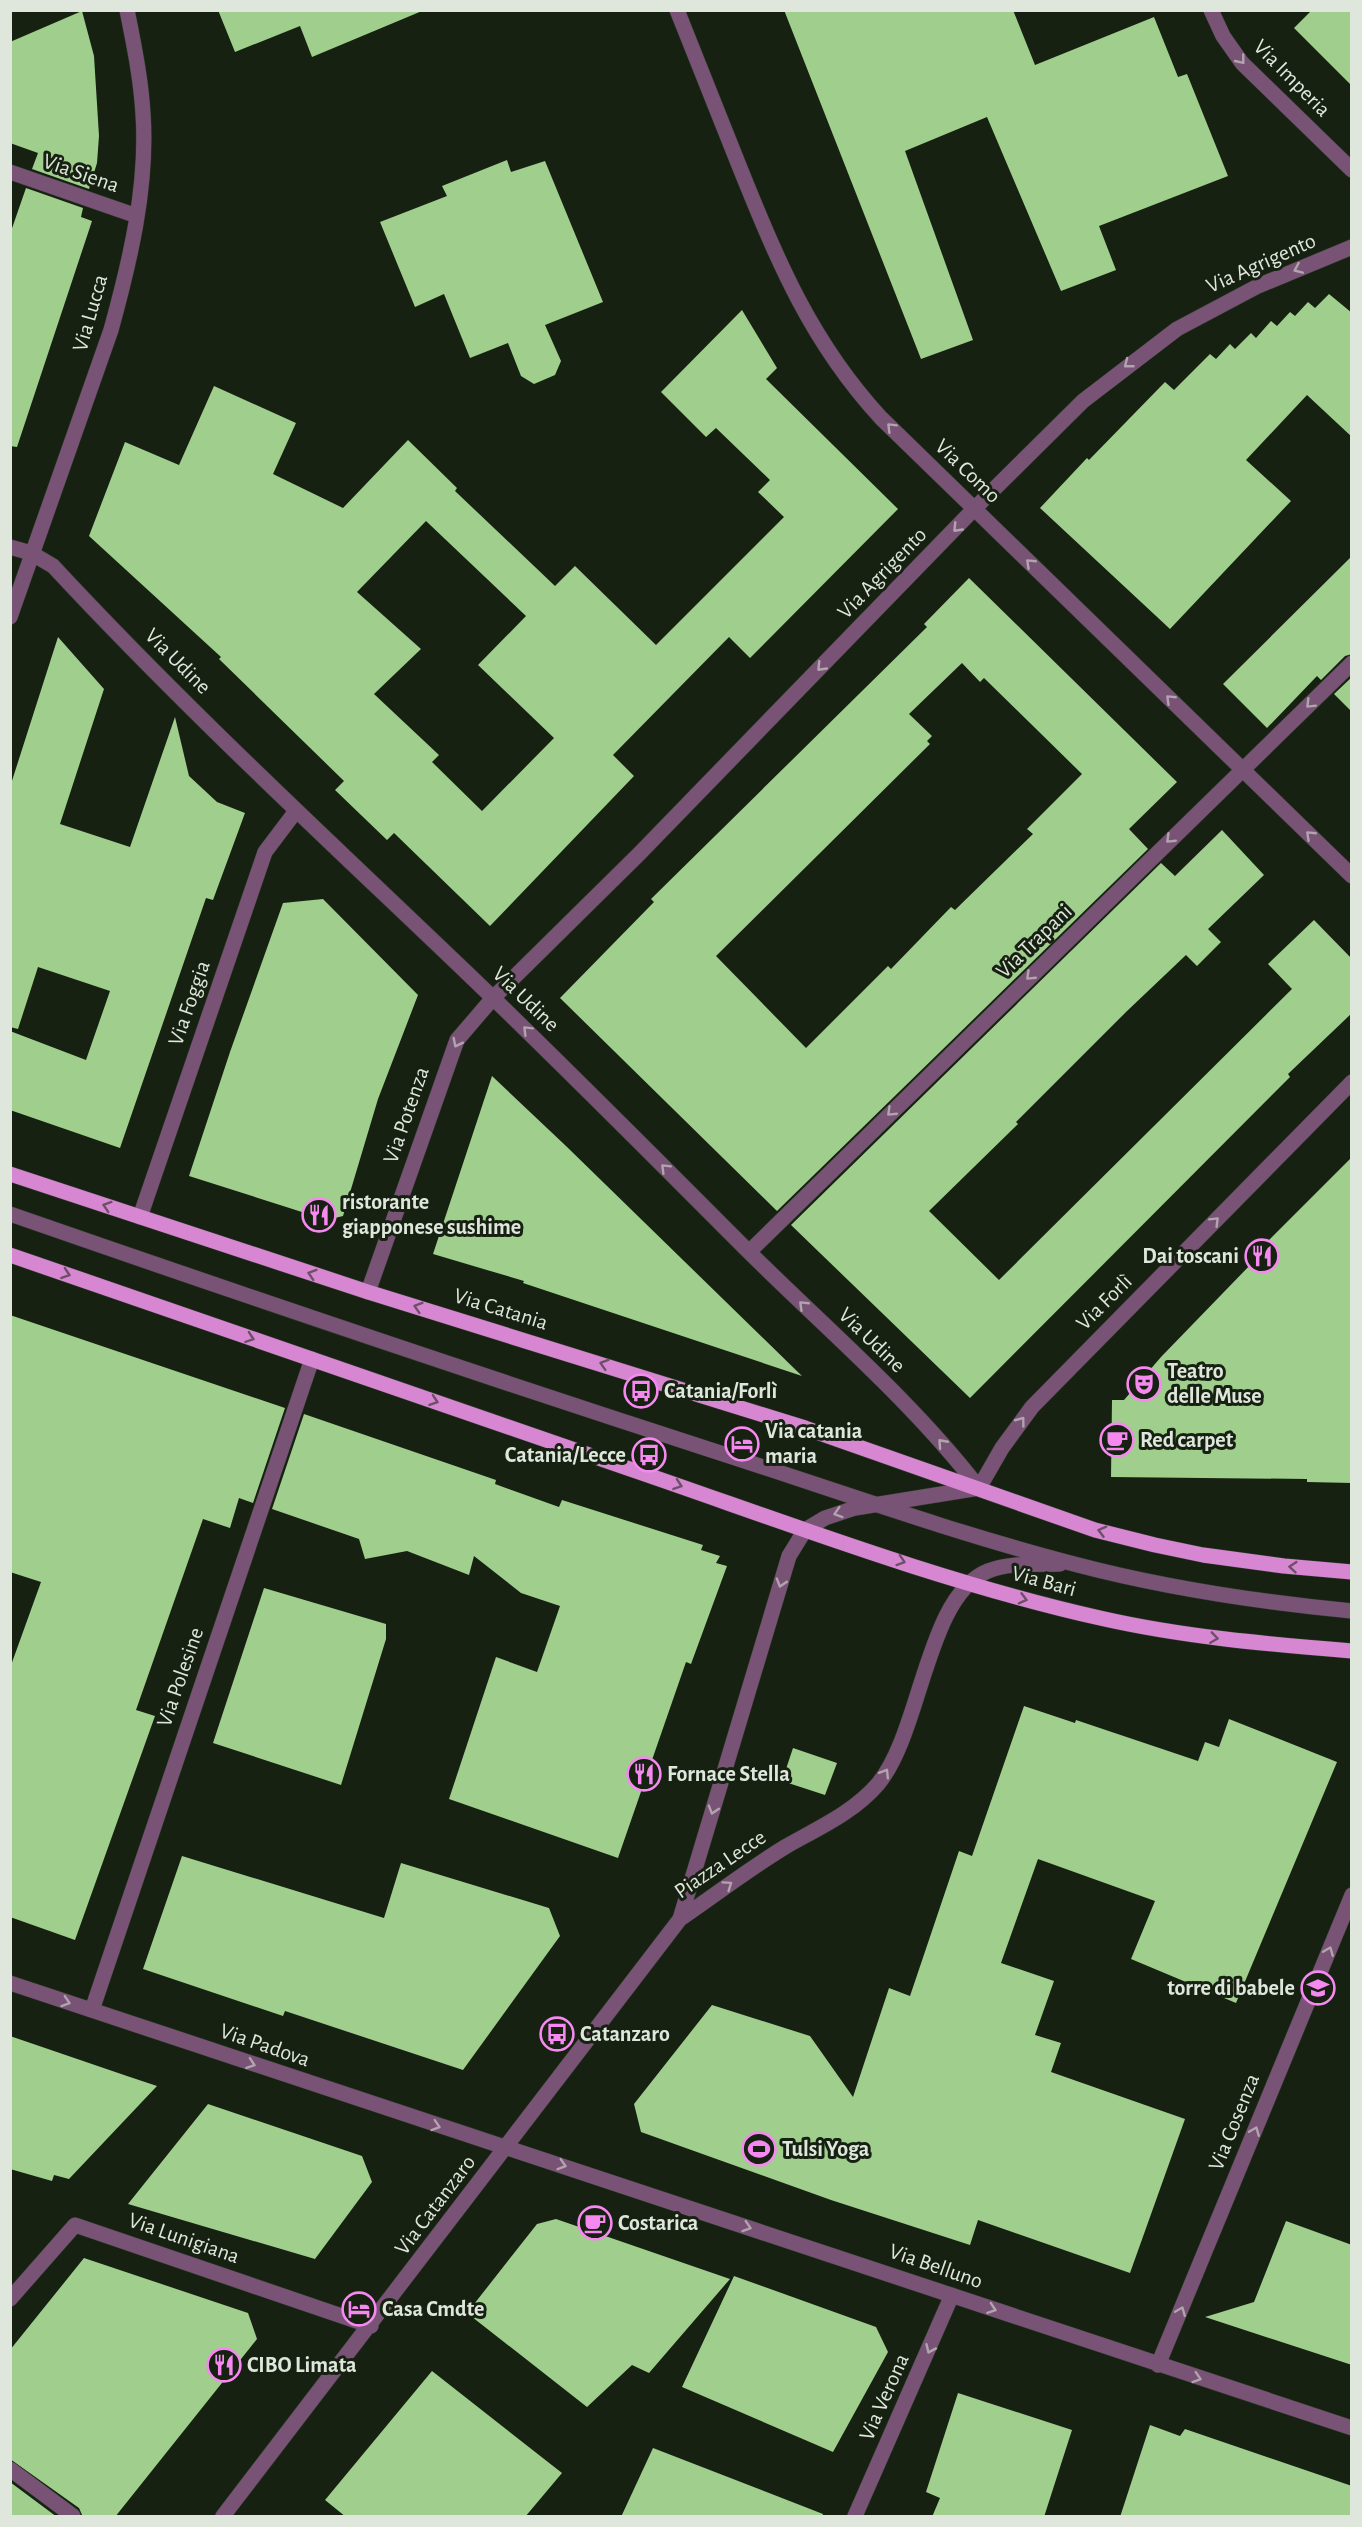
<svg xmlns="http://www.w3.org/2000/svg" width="1362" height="2527" viewBox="0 0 1362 2527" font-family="'Alegreya Sans',sans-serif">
<rect width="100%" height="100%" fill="#162112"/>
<!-- building -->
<path fill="#9fce8d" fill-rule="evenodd" d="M218,10H422V11L312,57L300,26L235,52Z
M784,10H1013L1035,65L1154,17L1178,77L1187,74L1228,176L1099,226L1116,270L1061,291L987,117L905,151L973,340L921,359Z
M1312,10H1352V86L1294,28Z
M82,11L94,56L99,136L97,163L89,189L32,169L38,153L10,143V42Z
M507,160L511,172L545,161L603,302L545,325L561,361L555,375L534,384L521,376L508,343L470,358L444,294L415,307L380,222L447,196L442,186Z
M26,188L83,208L81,217L92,221L17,447L10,446V234Z
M1329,294L1352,313V437L1307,395L1246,460L1291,501L1170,629L1040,508L1087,458L1089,460L1165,382L1174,390L1210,354L1216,359L1230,344L1235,349L1251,333L1256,338L1271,321L1277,326L1290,312L1295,316L1308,302L1315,308Z
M742,310L777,368L766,379L898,509L750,658L729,637L613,755L634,776L490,926L394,833L387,840L335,790L344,781L219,659L221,657L89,536L125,442L179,465L214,386L296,423L273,474L343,508L408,440L457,488L455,491L555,586L575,566L656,645L784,517L758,492L770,480L716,428L706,437L661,392ZM426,521L526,616L478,665L554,738L482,811L432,762L439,755L374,694L421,649L357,592Z
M1352,556V654L1345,656L1321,680L1317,676L1267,728L1223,684Z
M969,578L1177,782L1129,829L1148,849L777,1211L560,998L654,902L651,899L927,627L924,624ZM962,663L980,682L984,678L1082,774L1027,829L1033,834L955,910L951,907L891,969L888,966L806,1048L716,956L930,744L927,741L932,736L909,714Z
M58,637L104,689L60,824L130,847L175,717L189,776L217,802L245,813L213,900L206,898L120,1148L10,1110V1031L86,1060L110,991L38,967L18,1029L10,1027V787Z
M1352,677V712L1334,694Z
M1222,830L1264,875L1208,929L1221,942L1197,966L1186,955L1126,1012L1016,1122L1018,1124L929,1211L999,1280L1292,989L1268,964L1314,920L1352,959V1013L1288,1074L1290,1077L970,1398L791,1225L1161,863L1175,876Z
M323,899L418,995L378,1099L343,1216L327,1220L189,1176L230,1052L283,903Z
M492,1076L566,1146L802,1376L523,1283L524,1281L433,1254Z
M1352,1157V1483L1307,1482V1479L1111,1477L1112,1400H1124L1161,1357L1253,1262L1250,1259Z
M10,1315L285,1408L253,1503L239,1498L230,1528L203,1519L136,1710L155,1716L75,1940L10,1917V1668L41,1582L10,1572Z
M304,1414L496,1480L495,1484L559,1507L562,1500L703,1545L701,1550L720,1556L716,1563L727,1566L691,1664L686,1662L618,1858L449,1799L496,1657L537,1672L560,1606L521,1593L474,1556L469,1575L407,1551L365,1559L359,1539L272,1509Z
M264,1588L386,1624V1639L341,1785L213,1743Z
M1024,1706L1075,1723L1076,1720L1198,1761L1205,1742L1219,1747L1229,1719L1337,1762L1236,2003L1131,1959L1155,1901L1038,1859L1001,1963L1054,1981L1035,2035L1061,2043L1051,2072L1185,2119L1130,2273L978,2220L970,2245L831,2200L641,2132L634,2104L712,2005L810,2036L853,2097L889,1988L910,1996L959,1851L972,1856Z
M793,1748L837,1763L825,1795L782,1781Z
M182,1856L384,1918L401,1863L549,1908L560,1936L463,2070L285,2011L283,2016L143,1969Z
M10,2036L127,2076L157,2086L69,2179L54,2175L52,2181L10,2169Z
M208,2104L362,2156L372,2182L315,2259L128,2204Z
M556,2219L730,2279L649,2373L632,2365L587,2407L467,2313L537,2224Z
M1286,2221L1352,2245V2365L1205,2317L1254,2302Z
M84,2258L248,2313L257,2339L115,2517H83L79,2508L10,2459V2350Z
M734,2276L876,2327L888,2352L833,2452L682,2387Z
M432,2371L562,2473L525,2517H346L325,2500Z
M958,2393L1072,2430L1044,2517H932L940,2498L926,2492Z
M1150,2425L1180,2436L1185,2429L1352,2486V2517H1120Z
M653,2448L823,2514L822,2517H621Z
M10,2482L57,2517H10Z"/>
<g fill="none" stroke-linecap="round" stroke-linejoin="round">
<defs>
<path id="minor" d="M677,10C698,63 719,115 740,168C778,262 811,342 881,418L1352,876
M1211,10L1223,36L1242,63L1352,170
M10,172L137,216
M10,547L31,553L53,566C184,707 326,838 465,971C557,1059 646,1149 736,1239C817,1321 908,1396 979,1488
M10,617L111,330C130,261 148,186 143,114C141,79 134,45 127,10
M10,1214C243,1295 477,1374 711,1450C832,1489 951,1532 1074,1564C1165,1588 1258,1602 1352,1611
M140,1217L265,852L296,811
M749,1252L1352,663
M368,1292L457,1040L493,998L639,854L974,509L1083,401L1177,329L1258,286L1352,247
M979,1488L1002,1448L1032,1407L1352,1082
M680,1919L789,1556L805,1530L825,1518L855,1508L979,1488
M10,1983L1352,2428
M92,2010L312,1359
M10,2299L75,2225L371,2326
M1158,2365L1352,1895
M10,2469L73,2516
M223,2516L680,1919C715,1895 749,1869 785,1847C818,1828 853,1813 878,1784C922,1731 926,1596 988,1571C1010,1562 1037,1565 1060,1564
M855,2516L952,2295"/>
<path id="major" d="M10,1174L368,1292L805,1428L1095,1530L1155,1545L1203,1555L1284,1566L1352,1572
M10,1255C217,1326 424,1397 630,1469C785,1522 940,1582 1100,1618C1183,1637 1267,1644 1352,1651"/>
</defs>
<!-- minor casing -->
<use href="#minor" stroke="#323d2e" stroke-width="16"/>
<!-- major casing -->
<use href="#major" stroke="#323d2e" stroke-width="16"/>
<!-- minor -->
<use href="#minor" stroke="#795376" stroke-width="15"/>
<!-- major -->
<use href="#major" stroke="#d787d2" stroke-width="15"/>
</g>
<!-- one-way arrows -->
<defs><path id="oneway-chevron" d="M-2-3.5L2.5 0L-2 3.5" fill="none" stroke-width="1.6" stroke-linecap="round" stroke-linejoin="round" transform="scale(1.5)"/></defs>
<g stroke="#b1a4ae">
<use href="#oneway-chevron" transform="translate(1241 60) rotate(51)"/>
<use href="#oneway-chevron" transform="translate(1298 269) rotate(157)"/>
<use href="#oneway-chevron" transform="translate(1128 364) rotate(142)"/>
<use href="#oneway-chevron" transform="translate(891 427) rotate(-135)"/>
<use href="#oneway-chevron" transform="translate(957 528) rotate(134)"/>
<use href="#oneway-chevron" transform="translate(1030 563) rotate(-136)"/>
<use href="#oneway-chevron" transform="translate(821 667) rotate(134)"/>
<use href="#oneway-chevron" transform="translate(1170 699) rotate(-136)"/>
<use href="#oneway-chevron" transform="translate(1310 704) rotate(135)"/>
<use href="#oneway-chevron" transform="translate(1310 835) rotate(-136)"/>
<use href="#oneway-chevron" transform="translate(1170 839) rotate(136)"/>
<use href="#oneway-chevron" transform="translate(1030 976) rotate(136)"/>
<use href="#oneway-chevron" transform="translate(527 1030) rotate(-135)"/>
<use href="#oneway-chevron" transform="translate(457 1043) rotate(117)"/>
<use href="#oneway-chevron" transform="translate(891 1112) rotate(136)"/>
<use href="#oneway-chevron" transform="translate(665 1168) rotate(-135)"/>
<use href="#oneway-chevron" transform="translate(1215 1221) rotate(-45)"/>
<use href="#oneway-chevron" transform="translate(803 1305) rotate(-136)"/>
<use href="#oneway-chevron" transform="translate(1021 1421) rotate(-53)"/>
<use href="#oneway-chevron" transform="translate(942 1443) rotate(-132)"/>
<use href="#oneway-chevron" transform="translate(838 1513) rotate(163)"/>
<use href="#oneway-chevron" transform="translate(781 1583) rotate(107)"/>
<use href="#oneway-chevron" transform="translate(885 1773) rotate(-58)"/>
<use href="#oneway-chevron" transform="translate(713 1810) rotate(107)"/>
<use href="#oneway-chevron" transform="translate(728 1885) rotate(-35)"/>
<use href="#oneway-chevron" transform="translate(1329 1951) rotate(-68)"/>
<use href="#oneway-chevron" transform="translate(66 2002) rotate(18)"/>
<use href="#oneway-chevron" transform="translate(251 2064) rotate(19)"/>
<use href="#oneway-chevron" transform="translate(436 2126) rotate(18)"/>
<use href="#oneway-chevron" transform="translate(1255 2131) rotate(-68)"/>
<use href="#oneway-chevron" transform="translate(562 2165) rotate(17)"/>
<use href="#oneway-chevron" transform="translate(747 2227) rotate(18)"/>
<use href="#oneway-chevron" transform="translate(992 2309) rotate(19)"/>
<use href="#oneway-chevron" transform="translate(1181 2311) rotate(-68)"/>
<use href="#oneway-chevron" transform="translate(930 2349) rotate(114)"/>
<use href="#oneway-chevron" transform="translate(1197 2378) rotate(18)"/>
</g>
<g stroke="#6d4f68">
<use href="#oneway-chevron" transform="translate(107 1206) rotate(-162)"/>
<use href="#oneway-chevron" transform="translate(66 1274) rotate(19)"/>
<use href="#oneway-chevron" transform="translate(312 1274) rotate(-162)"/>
<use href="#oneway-chevron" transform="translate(418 1307) rotate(-163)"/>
<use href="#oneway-chevron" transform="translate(250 1338) rotate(19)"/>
<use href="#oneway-chevron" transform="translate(604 1364) rotate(-163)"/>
<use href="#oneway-chevron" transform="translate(434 1401) rotate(19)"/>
<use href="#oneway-chevron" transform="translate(678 1485) rotate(19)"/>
<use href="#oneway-chevron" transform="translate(1102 1531) rotate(-165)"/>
<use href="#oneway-chevron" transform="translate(901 1561) rotate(18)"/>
<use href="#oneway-chevron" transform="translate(1293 1567) rotate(-175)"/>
<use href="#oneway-chevron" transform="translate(1023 1599) rotate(15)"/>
<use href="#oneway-chevron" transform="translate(1214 1638) rotate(8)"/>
</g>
<!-- icons -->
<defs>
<symbol id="restaurant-ring" viewBox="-11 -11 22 22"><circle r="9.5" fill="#162112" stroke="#f589ef" stroke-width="1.5"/><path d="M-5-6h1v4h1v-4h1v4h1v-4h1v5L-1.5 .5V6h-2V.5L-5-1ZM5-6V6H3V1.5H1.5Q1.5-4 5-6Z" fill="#f589ef"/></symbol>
<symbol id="theatre-ring" viewBox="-11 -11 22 22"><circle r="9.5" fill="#162112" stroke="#f589ef" stroke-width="1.5"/><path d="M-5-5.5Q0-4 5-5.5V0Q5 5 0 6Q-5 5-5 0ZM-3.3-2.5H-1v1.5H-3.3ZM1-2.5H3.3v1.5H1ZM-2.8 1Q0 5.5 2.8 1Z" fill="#f589ef"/></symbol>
<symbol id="bus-ring" viewBox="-11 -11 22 22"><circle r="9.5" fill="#162112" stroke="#f589ef" stroke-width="1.5"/><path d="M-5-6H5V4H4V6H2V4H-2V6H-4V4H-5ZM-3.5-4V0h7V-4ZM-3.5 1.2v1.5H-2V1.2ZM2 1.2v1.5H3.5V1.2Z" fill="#f589ef"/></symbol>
<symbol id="cafe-ring" viewBox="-11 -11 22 22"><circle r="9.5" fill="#162112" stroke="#f589ef" stroke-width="1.5"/><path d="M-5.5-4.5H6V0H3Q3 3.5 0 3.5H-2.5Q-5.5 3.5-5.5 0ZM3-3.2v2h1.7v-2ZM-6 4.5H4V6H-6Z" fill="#f589ef"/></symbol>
<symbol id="hotel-ring" viewBox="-11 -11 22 22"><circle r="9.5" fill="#162112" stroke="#f589ef" stroke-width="1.5"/><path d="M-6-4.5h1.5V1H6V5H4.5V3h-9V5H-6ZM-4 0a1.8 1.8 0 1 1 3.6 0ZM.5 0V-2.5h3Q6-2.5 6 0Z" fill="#f589ef"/></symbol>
<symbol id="school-ring" viewBox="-11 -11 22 22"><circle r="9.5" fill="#162112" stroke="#f589ef" stroke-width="1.5"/><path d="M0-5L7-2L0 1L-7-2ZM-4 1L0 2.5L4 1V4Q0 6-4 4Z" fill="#f589ef"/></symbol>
<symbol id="stadium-ring" viewBox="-11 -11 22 22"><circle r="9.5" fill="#162112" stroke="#f589ef" stroke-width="1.5"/><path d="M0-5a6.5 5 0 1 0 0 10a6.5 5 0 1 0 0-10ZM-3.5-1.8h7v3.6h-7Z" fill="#f589ef"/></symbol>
</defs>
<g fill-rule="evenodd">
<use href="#restaurant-ring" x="300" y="1196" width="38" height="38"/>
<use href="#restaurant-ring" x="1243" y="1237" width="38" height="38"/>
<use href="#theatre-ring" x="1125" y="1365" width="38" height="38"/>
<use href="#bus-ring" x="622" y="1372" width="38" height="38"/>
<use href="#cafe-ring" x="1098" y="1421" width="38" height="38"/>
<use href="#hotel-ring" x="723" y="1425" width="38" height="38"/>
<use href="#bus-ring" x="630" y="1436" width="38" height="38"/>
<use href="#restaurant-ring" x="625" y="1755" width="38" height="38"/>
<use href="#school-ring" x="1299" y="1969" width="38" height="38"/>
<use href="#bus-ring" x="538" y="2015" width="38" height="38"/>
<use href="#stadium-ring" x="740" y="2130" width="38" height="38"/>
<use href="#cafe-ring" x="576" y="2204" width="38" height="38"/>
<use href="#hotel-ring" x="340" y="2290" width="38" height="38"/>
<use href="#restaurant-ring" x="205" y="2346" width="38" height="38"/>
</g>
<g text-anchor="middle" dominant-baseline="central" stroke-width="6" stroke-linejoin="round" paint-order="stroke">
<!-- street labels -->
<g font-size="22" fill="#dfe7dc" stroke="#162112">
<text transform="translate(1292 78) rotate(45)">Via Imperia</text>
<text transform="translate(81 173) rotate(19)">Via Siena</text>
<text transform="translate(1261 263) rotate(-24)">Via Agrigento</text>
<text transform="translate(90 313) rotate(-74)">Via Lucca</text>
<text transform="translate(968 471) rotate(44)">Via Como</text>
<text transform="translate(882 573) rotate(-46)">Via Agrigento</text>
<text transform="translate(178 661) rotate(45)">Via Udine</text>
<text transform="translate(1034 941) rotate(-44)">Via Trapani</text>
<text transform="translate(526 999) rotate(44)">Via Udine</text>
<text transform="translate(189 1003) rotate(-71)">Via Foggia</text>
<text transform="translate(406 1115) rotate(-71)">Via Potenza</text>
<text transform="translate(1104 1302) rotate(-45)">Via Forlì</text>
<text transform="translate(501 1309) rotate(17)">Via Catania</text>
<text transform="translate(872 1340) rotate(44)">Via Udine</text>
<text transform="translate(1044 1581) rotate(15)">Via Bari</text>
<text transform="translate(180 1677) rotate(-71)">Via Polesine</text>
<text transform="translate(720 1864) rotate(-34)">Piazza Lecce</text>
<text transform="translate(265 2045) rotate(19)">Via Padova</text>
<text transform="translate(1234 2122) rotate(-68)">Via Cosenza</text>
<text transform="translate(435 2205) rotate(-53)">Via Catanzaro</text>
<text transform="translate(184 2238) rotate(19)">Via Lunigiana</text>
<text transform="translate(936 2266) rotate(19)">Via Belluno</text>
<text transform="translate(884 2397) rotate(-66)">Via Verona</text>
</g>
<!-- poi labels -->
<g font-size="22" font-weight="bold" fill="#dfe7dc" stroke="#162112" text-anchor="start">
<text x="342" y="1202">ristorante<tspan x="342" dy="25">giapponese sushime</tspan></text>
<text x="1239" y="1256" text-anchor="end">Dai toscani</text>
<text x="1167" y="1371">Teatro<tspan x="1167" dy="25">delle Muse</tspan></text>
<text x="664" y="1391">Catania/Forlì</text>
<text x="765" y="1431">Via catania<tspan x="765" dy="25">maria</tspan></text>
<text x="1140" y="1440">Red carpet</text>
<text x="626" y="1455" text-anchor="end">Catania/Lecce</text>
<text x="667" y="1774">Fornace Stella</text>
<text x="1295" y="1988" text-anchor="end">torre di babele</text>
<text x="580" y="2034">Catanzaro</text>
<text x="782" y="2149">Tulsi Yoga</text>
<text x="618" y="2223">Costarica</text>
<text x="382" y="2309">Casa Cmdte</text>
<text x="247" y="2365">CIBO Limata</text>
</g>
</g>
<!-- border -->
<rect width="1362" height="2527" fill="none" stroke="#dfe7dc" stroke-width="24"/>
</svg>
